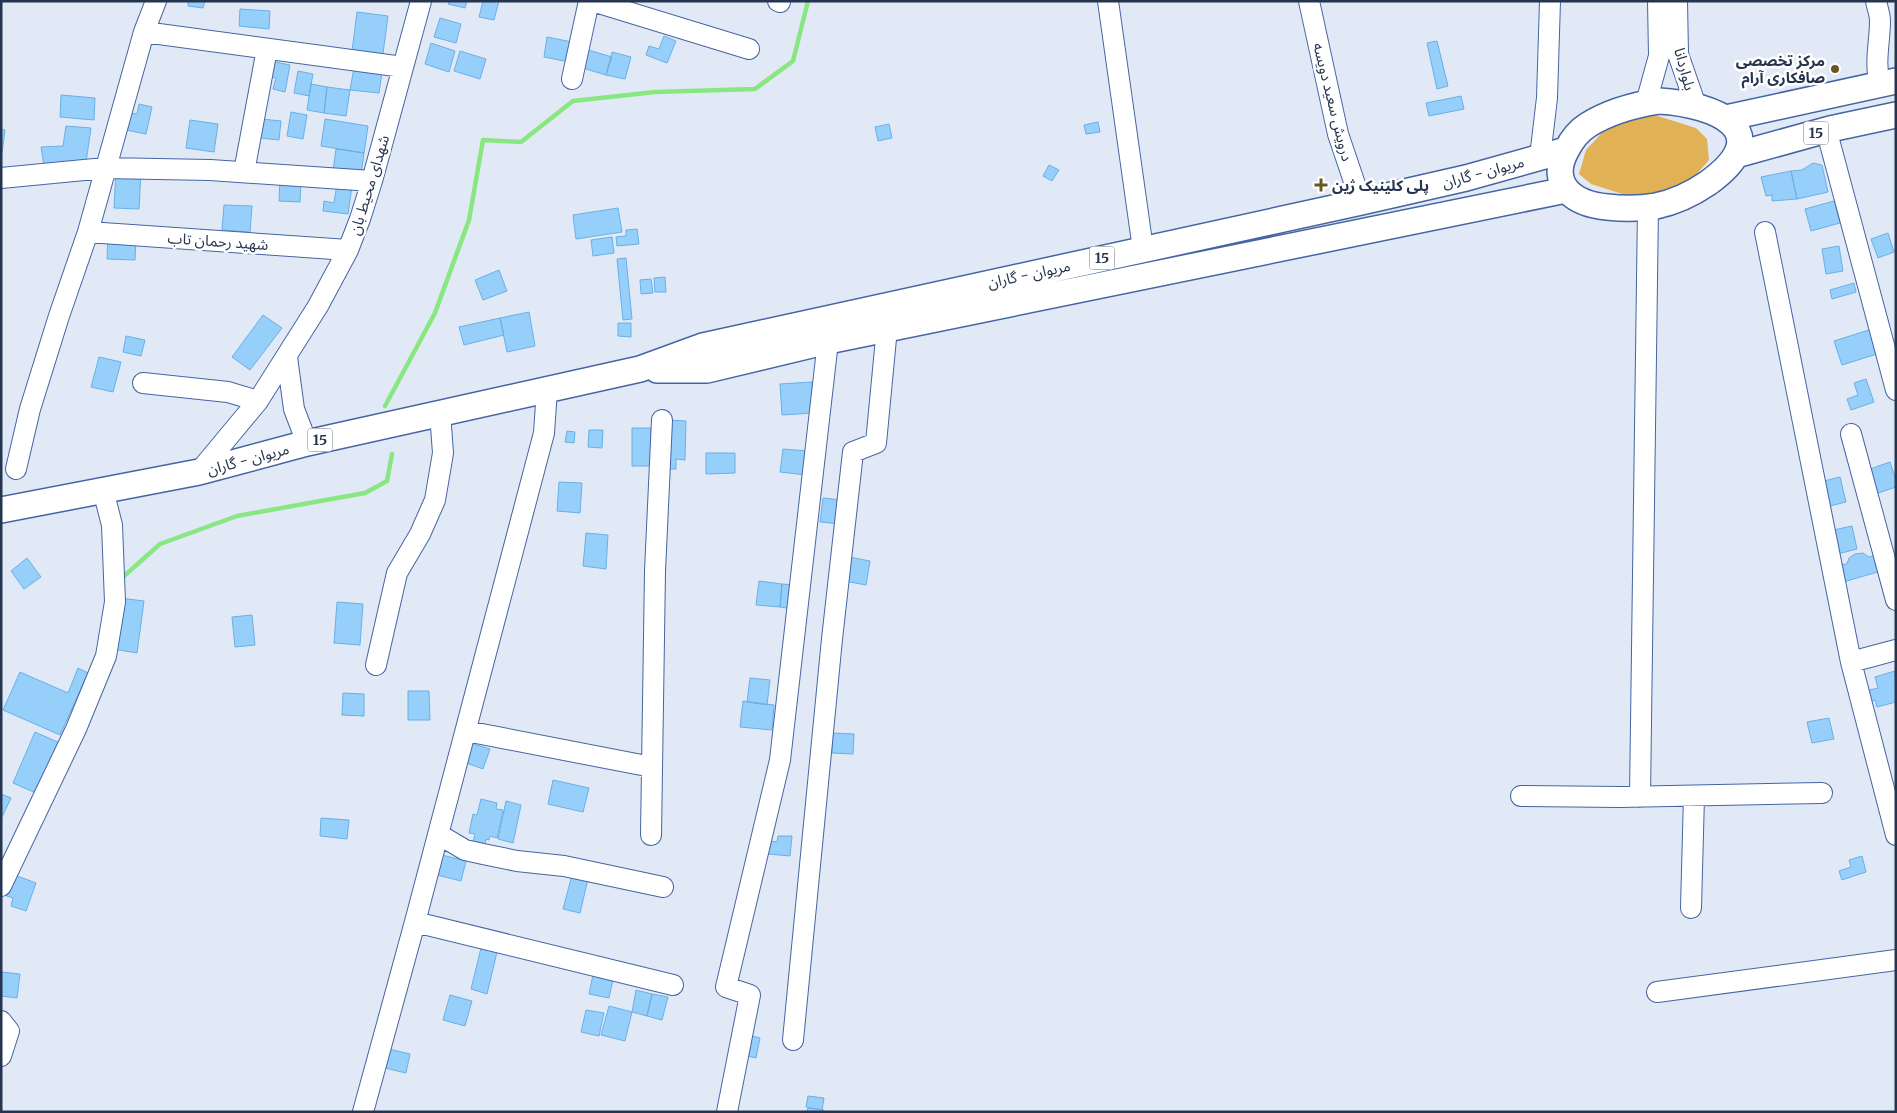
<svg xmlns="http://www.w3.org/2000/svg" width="1897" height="1113" viewBox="0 0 1897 1113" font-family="Merriweather,'Noto Sans Arabic',serif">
<rect width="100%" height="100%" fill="#e1e9f7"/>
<!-- green -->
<path fill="#e0b155" d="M1648,113L1696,128L1707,139L1709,160L1687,185L1638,199L1591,184L1579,174L1586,150L1611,123Z"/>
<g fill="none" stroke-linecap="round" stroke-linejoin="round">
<!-- stream -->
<path stroke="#89e781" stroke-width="4.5" d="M385,406L435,313L469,220L483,140L521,142L573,101L655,92L755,89L793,61L808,1
M123,577L160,544L237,516L365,493L387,481L392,454"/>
</g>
<!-- building -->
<path fill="#97cffb" stroke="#69b0e5" d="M188,1H205L203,8L188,6Z
M449,1H467L465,8L448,4Z
M483,1H499L494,20L479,17Z
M240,9L270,11L269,29L239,26Z
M357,12L388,16L382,61L352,51Z
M440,18L461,24L456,43L434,37Z
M664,36L676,41L667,63L646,55L649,46L659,49Z
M547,37L577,43L574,63L544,57Z
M1437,41L1448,86L1437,89L1427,43Z
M431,43L455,51L449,72L425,64Z
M585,49L612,57L606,75L579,67Z
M460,51L486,59L480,79L454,71Z
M612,52L631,57L625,79L606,75Z
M270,61L290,65L285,92L273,89L276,78L267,76Z
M355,62L383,66L379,93L350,90Z
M298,71L313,74L309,96L294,93Z
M311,84L327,87L324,113L307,110Z
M327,87L350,90L346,116L324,113Z
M61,95L95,98L94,120L60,117Z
M1461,96L1464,109L1429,116L1426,103Z
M139,104L152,107L146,134L121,129L124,112L137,114Z
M291,112L307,115L303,139L287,136Z
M262,119L281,121L279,140L260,138Z
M325,119L368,126L364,153L321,146Z
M190,120L218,124L214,152L186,148Z
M1098,122L1100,132L1086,134L1084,125Z
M889,124L892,138L878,141L875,127Z
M66,126L91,128L85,169L45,172L41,147L63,146Z
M1,129L5,130L2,153H1Z
M336,149L364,153L361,175L333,171Z
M1813,163L1822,165L1828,192L1797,199L1791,171L1802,170Z
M1049,165L1059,170L1052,181L1043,176Z
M116,171L141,172L139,209L114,208Z
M1791,171L1797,199L1772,201V195L1766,196L1761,177Z
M280,179L301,180L300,202L279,201Z
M337,184L352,186L348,214L323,211L324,201L334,203Z
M1834,201L1840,223L1811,231L1805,209Z
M224,205L252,206L250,232L222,230Z
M618,208L622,232L576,239L573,215Z
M637,229L639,244L617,246L616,237L626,236V230Z
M1888,233L1894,252L1878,258L1871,239Z
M108,236L136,238L135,260L107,259Z
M612,237L614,253L593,256L591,240Z
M1839,246L1843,271L1826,274L1822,249Z
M626,258L632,319L623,320L617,259Z
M499,270L507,291L483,300L475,280Z
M665,277L666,292H655L654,278Z
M651,279L653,293L641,294L640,280Z
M1854,283L1856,292L1832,299L1830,290Z
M529,312L535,346L507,352L500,318Z
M263,315L282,328L250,370L232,357Z
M500,318L504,335L464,345L459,327Z
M618,323H631V337L618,336Z
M1872,329L1880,353L1842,365L1834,341Z
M126,336L145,340L141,356L123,352Z
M99,357L121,362L113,392L91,387Z
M1866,379L1874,402L1851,410L1847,399L1858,395L1854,383Z
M812,382L814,413L782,415L780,384Z
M668,420L686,421L685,460L676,459V469H667Z
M632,428H651V466H632Z
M589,430H603L602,448L588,447Z
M567,431L575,432L574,443L565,442Z
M783,449L808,451L806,475L780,472Z
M706,453H735V473L706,474Z
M1890,462L1896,480V487L1878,493L1870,469Z
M1840,477L1846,502L1830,506L1824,481Z
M559,482L582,483L580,513L557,511Z
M823,498L842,500L840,524L820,522Z
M1852,526L1857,549L1834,555L1829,531Z
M586,533L608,535L606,569L583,566Z
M1863,553L1869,557L1877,555L1881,571L1840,583L1835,565L1847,564L1849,558L1855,554Z
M849,557L870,561L866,585L844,581Z
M27,558L41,577L24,589L11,571Z
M759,581L782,584L780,607L756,605Z
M782,584L796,585L794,609L780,607Z
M120,598L144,601L137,653L113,649Z
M337,602L363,604L360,645L334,643Z
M252,615L255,645L235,647L232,617Z
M78,668L88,673L60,735L3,710L20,672L68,693Z
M1895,671L1896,702L1877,707L1875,700L1868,702L1865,691L1878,688L1875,677Z
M750,678L770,680L767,705L747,702Z
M408,691H429L430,720H408Z
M343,693L364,694V716L342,715Z
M743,701L774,705L772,730L740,727Z
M1829,718L1834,739L1812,743L1807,722Z
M35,732L60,743L38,794L13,783Z
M833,733L854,734L853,754L832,753Z
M467,742L490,749L483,769L461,761Z
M553,780L589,788L583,812L548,804Z
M1,794L11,798L1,819Z
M481,799L497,803L496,809L503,810L497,838L490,836L489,840L486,839L484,849L472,846L475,834L469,833L473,814L477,815Z
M506,801L521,805L513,843L498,839Z
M321,818L349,820L347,839L320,836Z
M778,836H792L790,856L768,854L769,841L777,842Z
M438,854L466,861L461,881L433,874Z
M1862,856L1866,872L1842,880L1839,871L1851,867L1849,860Z
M12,874L36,883L26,911L11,906L13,898L4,895Z
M572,875L588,879L580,913L563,909Z
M481,948L497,952L487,994L471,989Z
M594,970L614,975L609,998L589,994Z
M1,972L20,974L17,998L1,996Z
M636,990L652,994L647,1016L632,1012Z
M652,994L668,997L662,1020L647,1016Z
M450,995L472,1001L465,1026L443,1020Z
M609,1006L632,1012L625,1041L601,1035Z
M586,1010L604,1013L599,1036L581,1032Z
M752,1036L760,1038L756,1058L748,1056Z
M389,1049L410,1054L406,1073L385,1068Z
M808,1096L824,1098L822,1110L806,1107Z
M808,1108L824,1110V1112H807Z"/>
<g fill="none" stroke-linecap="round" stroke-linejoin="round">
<defs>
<path id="minor" d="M592,1L749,49
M778,1L780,2
M1108,1L1143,249
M1309,1L1338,134L1361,202
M1677,1L1678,54L1696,106
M1876,1C1877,7 1880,14 1880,21C1880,42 1874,63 1880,84
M144,32L403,67
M572,79L589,1
M1646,103L1659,56L1658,1
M1830,129L1829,140L1896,390
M1540,157L1547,98L1550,1
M244,172L267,49
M1,178L105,168L210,170L372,181
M88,232L348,250
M1765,232L1851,662L1896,835
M287,357L294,409L307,443
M143,383L228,392L258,401
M1851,434L1896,600
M16,469L30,409L59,316L88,232L144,32L156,1
M199,472L258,401L318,306L348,250L360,219L372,181L421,1
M1851,662L1896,650
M376,665L397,573L420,534L435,500L443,453L440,413
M466,731L652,767
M1521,796L1620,797L1822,793
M1640,797L1648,207
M438,834L465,850L483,854L517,861L564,866L663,887
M651,835L655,571L662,420
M1,886L76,729L106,656L115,602L112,525L103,490
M1691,908L1694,796
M415,922L673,985
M1657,992L1896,960
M1,1021L9,1031L1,1056
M793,1040L832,639L853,452L876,443L887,328
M363,1112L415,922L544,433L547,389
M727,1112L750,995L726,987L780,760L828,341"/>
<path id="major" d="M1659,101C1715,104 1780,131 1708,183C1692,194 1675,202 1656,206C1640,209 1624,209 1607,207C1574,204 1548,185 1566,151C1571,141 1578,131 1588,125C1610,111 1634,105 1659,101Z
M1726,118L1896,81
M1736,155L1830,129L1896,115
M657,370H707L828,341L1566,190
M1,510L199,472L307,443L640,369L703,346L1361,202L1466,178L1566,150"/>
</defs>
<!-- minor casing -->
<use href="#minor" stroke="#4465a2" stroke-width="22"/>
<!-- major casing -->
<use href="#major" stroke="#4465a2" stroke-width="28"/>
<!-- minor -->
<use href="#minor" stroke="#fff" stroke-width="20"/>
<!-- major -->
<use href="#major" stroke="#fff" stroke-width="25"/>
</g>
<!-- markers -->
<g fill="#6c5425" stroke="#fff" stroke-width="2">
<circle cx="1835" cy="69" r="5"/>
<path d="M1318.5 177.5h5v5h5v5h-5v5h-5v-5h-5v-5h5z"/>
</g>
<g text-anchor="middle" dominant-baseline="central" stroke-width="5" stroke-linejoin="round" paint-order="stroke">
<!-- shield labels -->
<g fill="#fff" stroke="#667184" stroke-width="1">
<rect x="1803.5" y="121.5" width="25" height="23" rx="4"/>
<rect x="1089.5" y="246.5" width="25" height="23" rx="4"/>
<rect x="307.5" y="428.5" width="25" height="23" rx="4"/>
</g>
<g font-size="14" font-weight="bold" fill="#25344f">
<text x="1816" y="133">15</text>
<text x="1102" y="258">15</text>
<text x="320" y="440">15</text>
</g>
<!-- poi labels -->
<g font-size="15" font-weight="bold" fill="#25344f" stroke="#fff" text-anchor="end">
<text x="1825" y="60">مرکز تخصصی<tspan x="1825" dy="17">صافکاری آرام</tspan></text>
<text x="1332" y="185" text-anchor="start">پلی کلینیک ژین</text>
</g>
<!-- street labels -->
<g font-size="15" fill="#25344f" stroke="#fff">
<text transform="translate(1685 69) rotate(75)">بلواردانا</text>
<text transform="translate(1333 102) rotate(76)">درویش سعید دویسه</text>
<text transform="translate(1483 172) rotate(-15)">مریوان - گاران</text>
<text transform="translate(369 185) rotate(-73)">شهدای محیط بان</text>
<text transform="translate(218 241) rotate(4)">شهید رحمان تاب</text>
<text transform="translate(1029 274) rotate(-12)">مریوان - گاران</text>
<text transform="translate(248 459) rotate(-15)">مریوان - گاران</text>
</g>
</g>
<!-- border -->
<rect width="1897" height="1113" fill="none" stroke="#25344f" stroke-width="5"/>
</svg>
